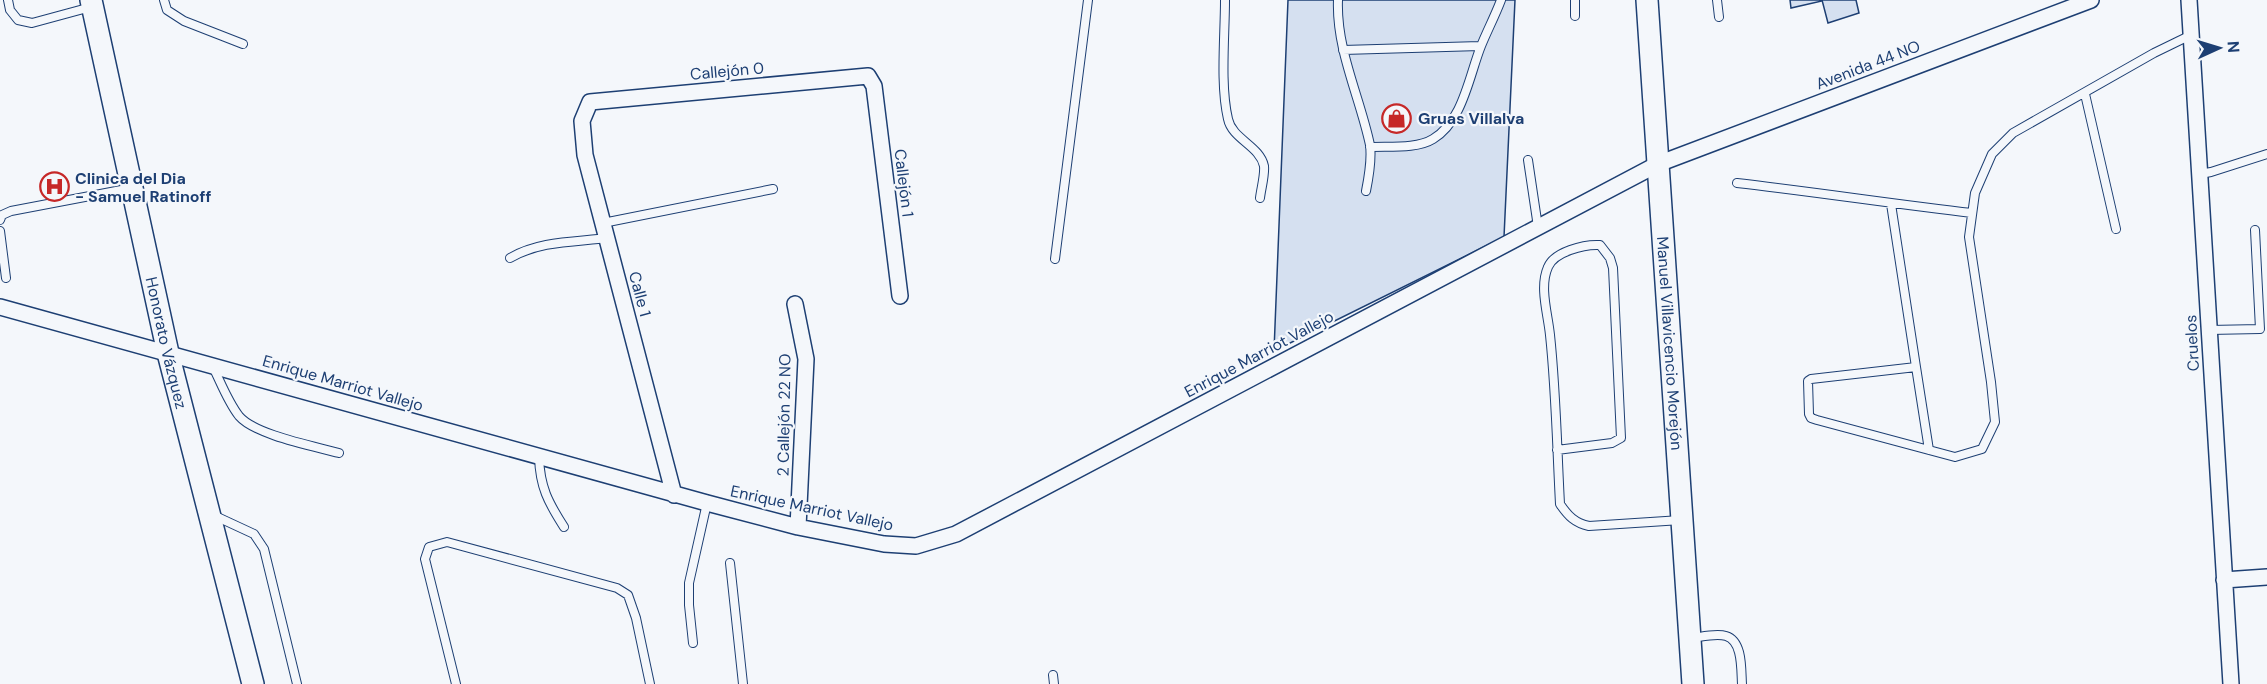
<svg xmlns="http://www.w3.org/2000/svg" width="2267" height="684" viewBox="0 0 2267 684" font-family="'DM Sans',sans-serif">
<rect width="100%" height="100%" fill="#f4f7fb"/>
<!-- building -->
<path fill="#d5e0f0" stroke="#1d3f73" stroke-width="1.5" d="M1288,0H1515L1504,237L1274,351Z
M1790,0H1822V1L1791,8Z
M1822,0H1856L1859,13L1828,23Z"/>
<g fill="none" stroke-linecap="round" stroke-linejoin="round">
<defs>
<path id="lane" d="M8,0L10,10L18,20L32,23L91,7
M164,0L167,10L184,21L243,44
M1225,0C1225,36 1220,85 1228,119C1232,139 1260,146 1264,166C1265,175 1261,189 1260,198
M1338,0C1336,50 1360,97 1370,145C1372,160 1369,176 1366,191
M1575,0V16
M1717,0L1719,17
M1343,50L1480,46
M2085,94L2116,229
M1370,147C1389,146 1417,149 1433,139C1463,121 1469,76 1481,46C1487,31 1495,16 1501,0
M1528,160L1538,227
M2200,174L2211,172L2267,154
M1737,183C1816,192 1894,204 1972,213
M1891,204L1916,367L1811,379L1808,381L1809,414L1811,418L1817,420L1955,457L1982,449L1995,422L1991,382L1969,237L1975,193L1992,154L2013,133L2154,53L2191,35
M0,220L2,215L11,211L132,188
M603,223L773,189
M0,231L6,278
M510,258C539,241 574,242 607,238
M1055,259L1088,0
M2209,330L2260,329L2255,230
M213,367C221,383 228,402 239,416C255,435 314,446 339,453
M1916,367L1929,450
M1557,450L1612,443L1621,438L1613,268L1610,258L1600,245C1584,244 1554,252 1548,267C1539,287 1548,314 1550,335C1556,391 1557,448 1560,504C1568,516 1575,523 1589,526L1681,520
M539,457C540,487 548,502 564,527
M213,515L254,534L264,549L297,684
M730,563L743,684
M1692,638C1701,637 1716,633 1726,636C1743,641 1741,670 1742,684
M693,643L689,605V583L707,503
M1053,675L1054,684
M456,684L425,559L429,547L447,542L617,588L628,595L636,618L650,684"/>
<path id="street" d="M2189,0L2231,684
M795,304L806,359L798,527
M0,307L707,503L798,527L884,544L916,546L956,534L1658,164L2091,0
M674,495L585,155L582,121L590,102L868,76L874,86L900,296
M2224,580L2267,577"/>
<g id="secondary">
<path id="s1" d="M91,0L168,353L253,684"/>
<path id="s2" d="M1647,0L1693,684"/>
</g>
</defs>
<!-- lane casing -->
<use href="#lane" stroke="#1d3f73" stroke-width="10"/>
<!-- street casing -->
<use href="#street" stroke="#1d3f73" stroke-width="18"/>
<!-- secondary casing -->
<use href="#secondary" stroke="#1d3f73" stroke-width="24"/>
<!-- lane -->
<use href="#lane" stroke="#f4f7fb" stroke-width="8"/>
<!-- street -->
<use href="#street" stroke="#f4f7fb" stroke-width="15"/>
<!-- secondary -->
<use href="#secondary" stroke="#f4f7fb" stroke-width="21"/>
</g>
<!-- icons -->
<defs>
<symbol id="shop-ring" viewBox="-11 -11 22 22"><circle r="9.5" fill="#f4f7fb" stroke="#c62828" stroke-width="1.5"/><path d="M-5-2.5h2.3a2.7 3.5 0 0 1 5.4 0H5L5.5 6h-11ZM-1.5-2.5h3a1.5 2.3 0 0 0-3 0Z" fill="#c62828"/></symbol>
<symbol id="hospital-ring" viewBox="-11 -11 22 22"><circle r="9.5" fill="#f4f7fb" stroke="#c62828" stroke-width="1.5"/><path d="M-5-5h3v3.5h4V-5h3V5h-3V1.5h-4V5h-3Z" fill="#c62828"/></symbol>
</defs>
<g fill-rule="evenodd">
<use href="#shop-ring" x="1380" y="102" width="33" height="33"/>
<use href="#hospital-ring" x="38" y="170" width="33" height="33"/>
</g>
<g text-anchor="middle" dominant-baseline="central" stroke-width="4.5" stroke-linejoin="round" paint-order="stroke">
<!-- street labels -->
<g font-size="16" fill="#1d3f73" stroke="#f4f7fb">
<text transform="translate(1868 65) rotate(-21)">Avenida 44 NO</text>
<text transform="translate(727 71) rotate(-5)">Callejón 0</text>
<text transform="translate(904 183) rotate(83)">Callejón 1</text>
<text transform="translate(640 294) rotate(75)">Calle 1</text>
<text stroke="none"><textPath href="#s2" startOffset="344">Manuel Villavicencio Morejón</textPath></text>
<text stroke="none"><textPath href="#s1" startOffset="351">Honorato Vázquez</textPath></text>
<text transform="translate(2192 343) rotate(-93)">Cruelos</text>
<text transform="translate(1259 354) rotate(-28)">Enrique Marriot Vallejo</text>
<text transform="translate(343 383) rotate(16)">Enrique Marriot Vallejo</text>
<text transform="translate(784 415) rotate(-89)">2 Callejón 22 NO</text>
<text transform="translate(812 508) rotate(12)">Enrique Marriot Vallejo</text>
</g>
<!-- poi labels -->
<g font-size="16" font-weight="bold" fill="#1d3f73" stroke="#f4f7fb" text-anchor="start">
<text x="1418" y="118">Gruas Villalva</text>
<text x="75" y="178">Clinica del Dia<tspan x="75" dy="18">- Samuel Ratinoff</tspan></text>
</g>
</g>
<!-- north arrow -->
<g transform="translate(2219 48) rotate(86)" stroke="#f4f7fb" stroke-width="4.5" paint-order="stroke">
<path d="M0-4.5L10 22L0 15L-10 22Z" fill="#1d3f73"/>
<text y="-9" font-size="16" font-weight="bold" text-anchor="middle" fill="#1d3f73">N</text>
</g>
</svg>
